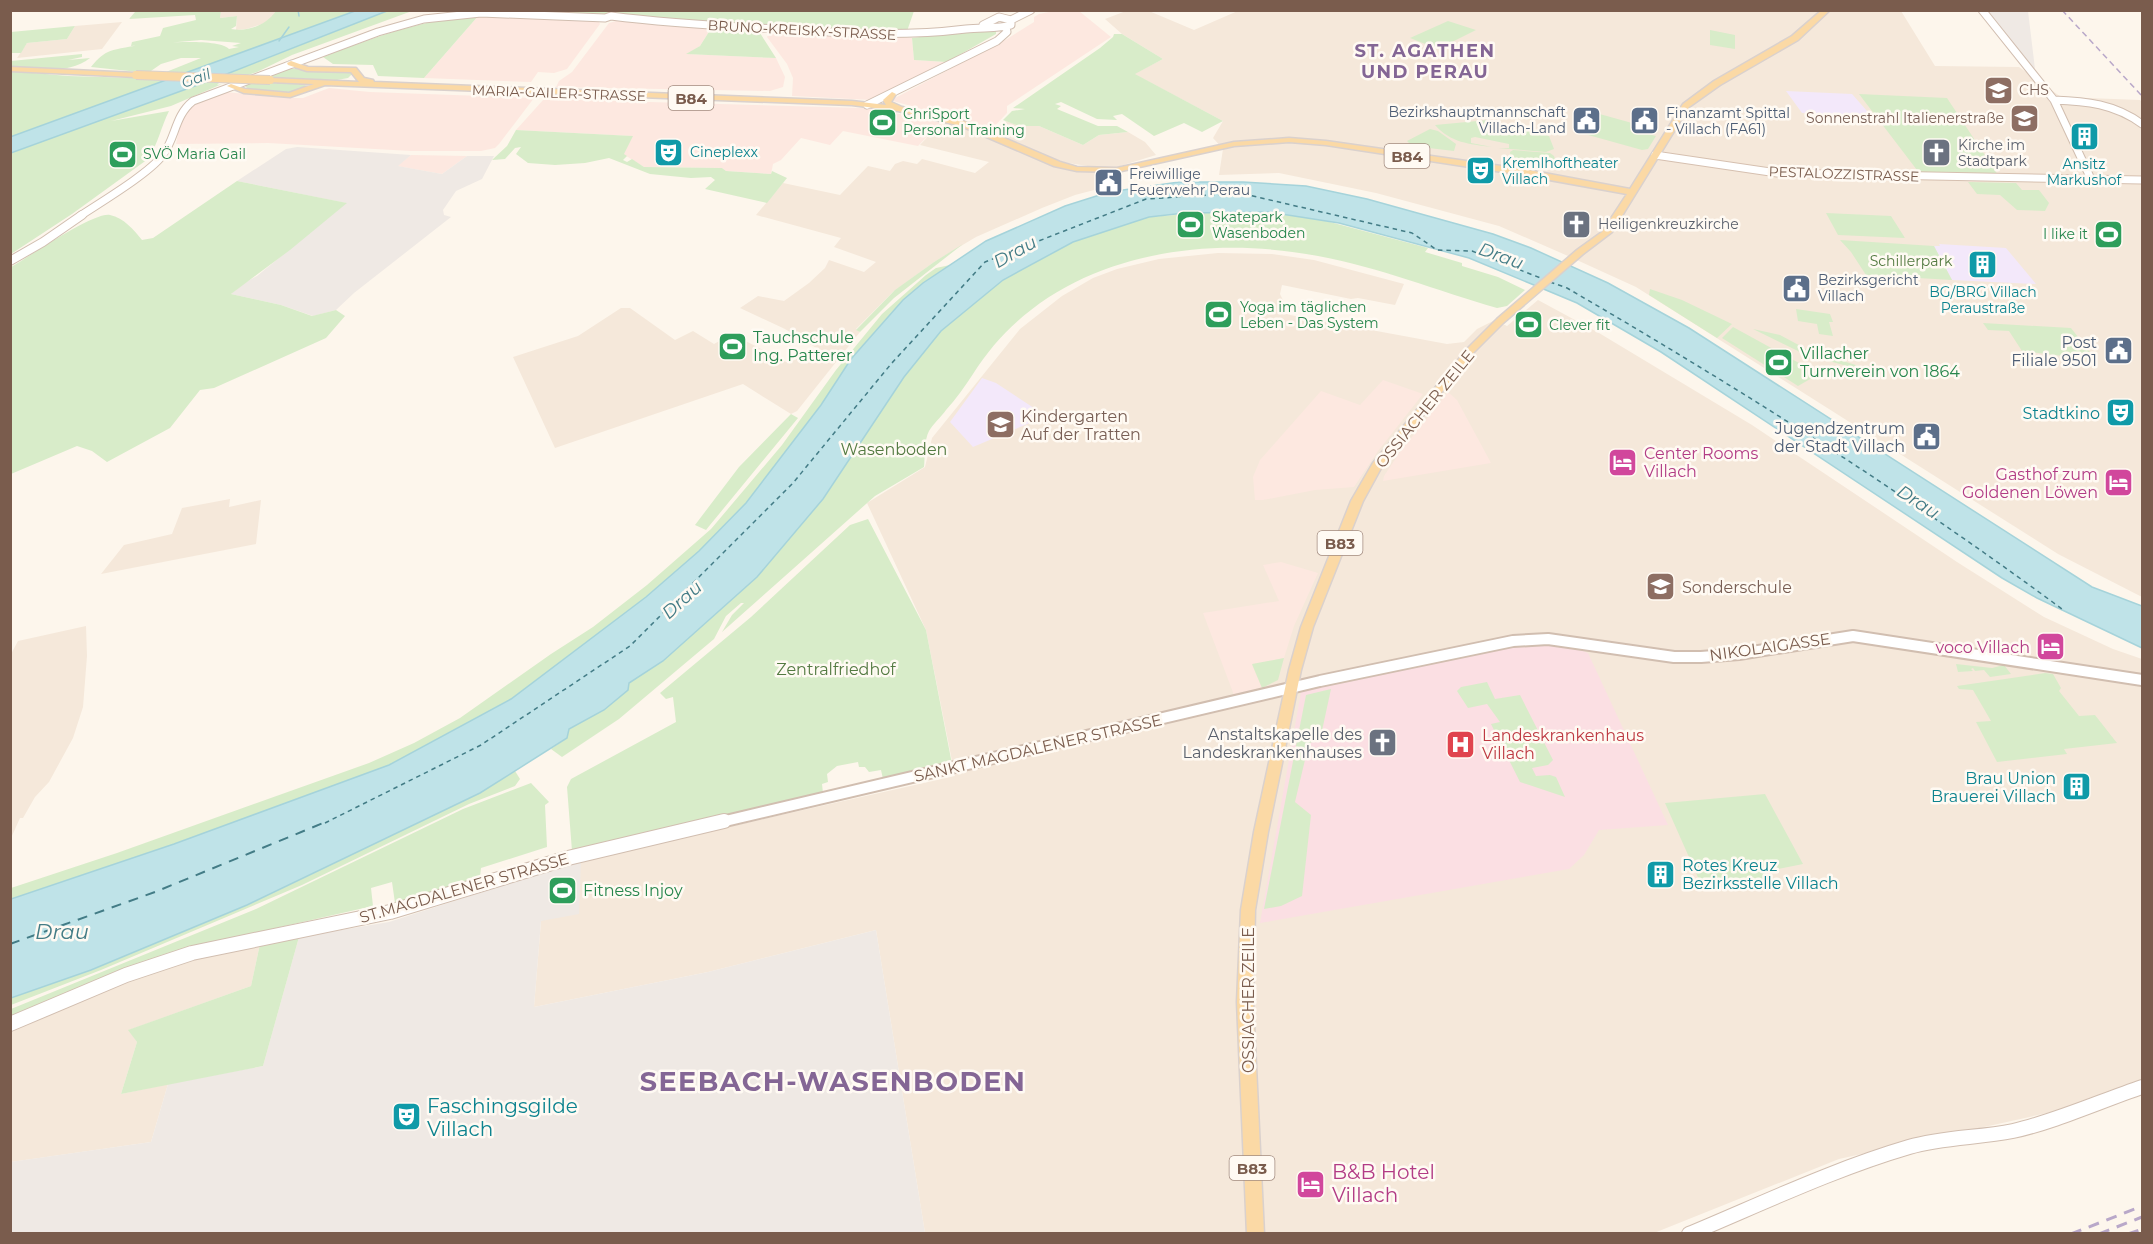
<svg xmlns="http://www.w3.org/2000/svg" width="2153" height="1244" viewBox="0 0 2153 1244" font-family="Montserrat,sans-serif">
<rect width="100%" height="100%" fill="#fdf6ec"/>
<!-- residential -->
<path fill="#f5e8da" d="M221,10L276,11L269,22L246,29L236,30L237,16L220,18Z
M1240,10L1901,11L1935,66L2019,67L2061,97L2140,100L2142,102V597L2058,554L1636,287L1568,256L1499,226L1376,193L1279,173L1219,175L1223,149L1213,138L1223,121L1134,74L1163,59L1122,34L1105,19L1126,11H1149L1194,30Z
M122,22L102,49L17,58L27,43L67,39L75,26Z
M942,121L968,128L1064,168L1112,173L1121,183L1075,195L1042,208L976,237L934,262L893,292L856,329L860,332L797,411L791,414L743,384L555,448L513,357L578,336L621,308H630L675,340L693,331L714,344L732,334L788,363L818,349L785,329L740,308L758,296L784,301L809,283L825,268L829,260L864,272L876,262L834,247L841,238L756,215L783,183L840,195L868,166L890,171L895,164L903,161L917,164L922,159L975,173L989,162L920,145Z
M1006,121L1019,126H1039L1083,145L1099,135L1128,132L1145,142L1156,155L1117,167L1101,168L1068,163L1051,158L993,131Z
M1218,253L1272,254L1314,260L1404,284L1395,305L1358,298L1351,299L1282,285L1280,294L1290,315L1447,344L1464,342L1477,329L1495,320L1507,326L1538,300L1599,333L1752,425L1957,562L2044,617L2113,649L2142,659V1092L1839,1159L1654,1233H925L876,930L708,972L534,1007L541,921L581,860L955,776L926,630L867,503L925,467L932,438L1020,329L1062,296L1093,278L1117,269L1159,259Z
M230,499L229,507L261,500L256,544L101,574L124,545L172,534L182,508Z
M86,626L87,656L83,707L73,738L49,782L35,797L23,818H20L11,838V654L18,641Z
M260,944L251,986L129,1030L137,1042L121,1094L168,1084L151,1142L11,1162L10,1027L130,979L201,956Z"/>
<!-- commercial -->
<path fill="#fde8e0" d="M1054,11H1079L1111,37L1007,106V113L991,130L967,121L964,115L932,112L893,101L895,98L1007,39L1034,22V17L1039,14Z
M479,15L598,20L600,24L567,69L554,73L538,72L531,82L424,78Z
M616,21L712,27L700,46L688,54L776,58L785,77L783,87L770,91L556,87L559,81L572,72L609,23Z
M779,31L912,38L914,60L947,62L872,100L792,96L793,78L787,64L767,37L770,33Z
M329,88L370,92L534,98L499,144L495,148L481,151H411L268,143L176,144L181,118L188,108L224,92L292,98H303Z
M544,99L863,108L942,121L918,146L843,131L830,145L801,138L781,160L773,164L771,174L726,171L722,168L644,167L623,154L632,136L516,130Z
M411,155L467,156L442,174L397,166Z
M1383,380L1423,394L1378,451L1354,487L1315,490L1263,500H1255L1253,477L1260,460L1321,391L1360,405Z
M1448,392L1457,400L1491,463L1383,481L1384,476L1400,452Z
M1281,562L1318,573L1294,626L1284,658L1252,665L1262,688L1234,695L1203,613L1279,601L1263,565Z"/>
<!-- industrial -->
<path fill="#efe9e4" d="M1985,11H2028L2035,69Z
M297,147L411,155L398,166L442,174L467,156H494L482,179L456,191L443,210L444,215L451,217L354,293L336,310L313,316L281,305L231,294L244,283L257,276L346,203L237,181L286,149Z
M581,860L579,914L541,921L534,1007L708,972L876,930L925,1233H11L10,1162L151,1142L168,1084L263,1066L299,937L389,922Z"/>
<!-- education -->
<path fill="#f3e8fa" d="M1786,91L1852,94L1875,120L1811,118L1808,113H1802Z
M1939,244L2006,248L2036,284L1952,280L1934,246H1940Z
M982,378L996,383L1046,416L973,447L950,422Z"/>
<!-- medical -->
<path fill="#fbdfe3" d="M1526,645H1567L1588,653L1668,825L1599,830L1584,855L1569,869L1260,923L1301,692L1412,665Z"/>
<!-- green -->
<path fill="#d8ecc9" d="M141,10L221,11L220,18L237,16L236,26L231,29C249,32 266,25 276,11H355L183,74H161L201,58H181L161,64L148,73L91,67C95,62 101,55 108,52C126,44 217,36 229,49L239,47L232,46L241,43L201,40L131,46L132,42L160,36L163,28L196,20L195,15L129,19L135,12Z
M387,11H412L292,55L257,72L245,76H222Z
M520,11H914L906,34Z
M479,15L424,78L378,76L373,65L333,64L323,57C378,36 420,20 479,15Z
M1448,21L1476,30L1438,49L1410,38Z
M75,26L67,39L27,43L21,53H11V32Z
M712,27L758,30L776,58L686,54L700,46Z
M989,28L996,31V34L947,62L914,60L912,38Z
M1710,30L1735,35V49L1710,45Z
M1114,34H1122L1163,59L1135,74L1223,121L1202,132L1184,123L1154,136L1122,114L1113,116L1117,120L1097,119L1061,102L1055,104L1061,106L1057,109L1098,126H1117L1128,132L1099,135L1083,145L1039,126H1019L1003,120L1012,111L1025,109L1013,108L1100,48L1113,37Z
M82,54V57L68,60L90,58C68,75 37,69 11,67V61Z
M289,68L311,71H349L353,73L348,78L337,80L262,77Z
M11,71L68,76L170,79L11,137Z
M214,79L221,81L217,85L222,84L171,106L111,121L169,111C161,127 158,144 148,159L72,214L11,254L10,153Z
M268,81L303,84L307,87L289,94L248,89L245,86L248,83Z
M1859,94L1947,98L1998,175L1920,174Z
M1596,113L1632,123L1634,121L1646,124L1640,132L1656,136L1648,149L1642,150L1581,133L1584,129L1590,130L1596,121L1592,119Z
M1488,120L1549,136L1554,149L1546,152L1498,148H1509V144L1475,137L1471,138V143L1492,147C1469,144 1451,143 1435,125Z
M1430,129L1438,131L1456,144L1454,151L1412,146L1407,141Z
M516,130L633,136L624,154L627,156L623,160L627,162L632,159L644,167L722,168L726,171L771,174L772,171L787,178L767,203L705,189L715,180L711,177L691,178L650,174L609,158L585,163L555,165L528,163L516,154L521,147L515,148L505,159L492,160L507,146Z
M1513,150L1550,153L1554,156L1557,165L1555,167L1511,159L1510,152Z
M237,181L347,203L290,250L231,294L281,305L312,316L336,310L345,316L326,338L214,388L200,390L170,428L107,462L92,451L77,446L11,474V267C29,257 93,212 110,215C124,218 134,230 142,240L153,238Z
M1968,182L2016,183L2022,190H2039L2049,203L2045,211L2017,210L2000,195L1977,194Z
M1227,211L1269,212L1311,217L1428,248L1425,252L1462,263V266L1498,277L1525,290L1507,306L1497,308C1437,291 1379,267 1318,256C1192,232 1046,258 973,374C965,386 956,399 946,410C941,417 933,424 929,431C924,440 925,457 924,467L875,496L722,632L732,615L744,603H741L726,616L714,639L619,719L562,757L551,749L567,738L569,729L604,709L628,683L663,661L757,577L823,499L904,377L941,331L1003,280L1073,242L1125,223L1149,217Z
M1826,213L1891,216L1905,238L1838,235Z
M1840,240L1934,246L1952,280L1866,275L1851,252Z
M963,244L894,298L860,332L856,330L895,290L934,262Z
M950,265L923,283L885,320L851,359L821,405L746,503L699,551L646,597L511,699L389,765L174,844L11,899V888L117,853L369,763L414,743L460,718L551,654L593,627L647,585L711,529L782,445L836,370L882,314L926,275L936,268Z
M1650,289L1682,300L1732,324L1717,338L1649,295Z
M1796,309L1830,314L1833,322H1829L1833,336L1819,334L1817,324L1798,321Z
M1983,323L2071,328L2096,360L2022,351L2009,331L1988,330Z
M1733,327L1819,374L1798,386L1722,338Z
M1753,329L1780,335L1808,350L1862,367L1854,368L1804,354Z
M791,414L798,418L710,525L706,530L695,525L739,467Z
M868,519L926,630L952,764L883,779L881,770L869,772L865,767H859L858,762L837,766L827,774L828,782L822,784L823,793L572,851L567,787L571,779L676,722L673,697L666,699L660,693L751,617L850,525Z
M1284,658L1278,680L1262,688L1252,664Z
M1956,664L1992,668L2004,665L2011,674L1990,677L1984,670L1975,671L1973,668L1971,669L1973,671L1958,672Z
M2045,673L2053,674L2061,688L2059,691L2079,716L2095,715L2117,743L2064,749L2067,754L1997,762L1976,722L1991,721L1973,690L1959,689L1957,686Z
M1487,682L1495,699L1520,695L1553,760L1548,765L1532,768L1536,776L1550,775L1556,777L1565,797L1520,782L1491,724L1500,722L1487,704L1468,708L1457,691L1461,687Z
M1331,689L1320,740L1309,743L1295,802L1311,815L1302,896L1281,906L1264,909L1306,695Z
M515,771L520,779L515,786L469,804L302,885L101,970L11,1005L10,998L91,970L247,905L480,793Z
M531,783L549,802L545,805L547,847L481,868L480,877L395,903L392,882L371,888L373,906L183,949L11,1017V1009L256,909L463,809Z
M1765,794L1803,864L1763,872L1767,878L1704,891L1665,803Z
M299,937L263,1066L121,1094L137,1042L128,1030L251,986L260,944Z"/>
<!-- water -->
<path fill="#bfe3e8" stroke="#a5d3da" stroke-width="1.5" d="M355,11H387L214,79L11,153L10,137Z
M1179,182H1243L1306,186L1367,199L1493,234L1531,248L1608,283L1689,328L2092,587L2142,606V648L2037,598L2002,578L1661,352L1577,303L1469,258L1339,223L1269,212L1185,213L1149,217L1073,242L1003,280L941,331L904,377L823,499L757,577L663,661L629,683L628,690L604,710L569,729L567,738L480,793L247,905L91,970L11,998V899L174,844L389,765L511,699L646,597L699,551L746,503L821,405L851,359L903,300L923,283L986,241L1065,206L1109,192Z"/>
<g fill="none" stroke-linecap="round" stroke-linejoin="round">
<!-- stream -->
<path stroke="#a5d3da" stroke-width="1.5" d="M298,10L299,16
M279,41L289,27"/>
<!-- ferry-far1 -->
<path stroke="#437c86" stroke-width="1.5" stroke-dasharray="4.5 4" stroke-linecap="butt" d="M1550,282L1567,288C1737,387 1904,492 2062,609
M325,823L481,745L630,646L793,483L891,364L985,262L1146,199L1240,193L1412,233L1437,250L1472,251L1543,279"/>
<!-- ferry -->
<path stroke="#437c86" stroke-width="2" stroke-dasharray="10 8" stroke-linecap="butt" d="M10,944L155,892L328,821"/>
<defs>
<path id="tertiary-far3" d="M1982,10L2054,100L2091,179
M1011,20L1031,10
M983,25L999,17L1011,20
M2054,100C2086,101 2115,104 2142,124
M867,105L997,41L1007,32L1006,27
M80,216C101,202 148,174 162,156C176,139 174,116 193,101L378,32L424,19L481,13L605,18L611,16C666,23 720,26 775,29C839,33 902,37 966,29C980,27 999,29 1011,25V20"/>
<path id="tertiary-far2" d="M10,261L43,242L82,215"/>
<path id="tertiary-far1" d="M717,823L1320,681L1513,641L1548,639L1674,657H1701L1739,654L1853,636L2142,680"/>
<path id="tertiary" d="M10,1024L126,975L192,953L390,912L568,858L724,821
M1689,1234C1761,1204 1834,1169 1909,1147C1943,1137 1978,1138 2013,1131C2054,1122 2101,1101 2142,1087"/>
<path id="secondary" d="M1655,155L1777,173L2142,180"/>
<path id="primary" d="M1822,10H1830L1798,40L1720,85L1689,107L1612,232L1583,254L1503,323L1474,352L1381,468L1363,501L1313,627L1301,670L1268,832L1255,910L1253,1002L1264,1234H1247L1237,1002L1241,910L1254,832L1289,670L1301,627L1351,501L1373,463L1468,348L1497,319L1577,250L1602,232L1627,194L1522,175L1326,145L1289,142L1234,146L1117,172L1077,171L1054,166L961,126L898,111L852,105L325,85L290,97L244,93L227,86L231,84L245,89L289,93L314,84L270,82L266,80L270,78L359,82L351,72L307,71L288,65L287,63L291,61L308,67L356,68L364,78L373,80L374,82L852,101L886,105L883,100L892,92L896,94L891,102L902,107L967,122L1060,162L1077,167L1117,168L1234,142L1289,138L1326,141L1522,169L1630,189L1683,104L1714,81L1792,36Z
M10,67L136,73L140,75L136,77L10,71Z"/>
</defs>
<!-- tertiary-far3 casing -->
<use href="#tertiary-far3" stroke="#d1beb0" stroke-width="9"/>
<!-- tertiary-far2 casing -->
<use href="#tertiary-far2" stroke="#d1beb0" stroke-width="10"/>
<!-- tertiary-far1 casing -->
<use href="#tertiary-far1" stroke="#d1beb0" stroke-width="14"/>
<!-- tertiary casing -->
<use href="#tertiary" stroke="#d1beb0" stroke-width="16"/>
<!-- secondary casing -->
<use href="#secondary" stroke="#d6c0b0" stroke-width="9"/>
<!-- primary casing -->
<use href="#primary" stroke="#dad1cd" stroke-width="3"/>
<!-- tertiary-far3 -->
<use href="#tertiary-far3" stroke="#fff" stroke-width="7"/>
<!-- tertiary-far2 -->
<use href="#tertiary-far2" stroke="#fff" stroke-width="8"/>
<!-- tertiary-far1 -->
<use href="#tertiary-far1" stroke="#fff" stroke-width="10"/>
<!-- tertiary -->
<use href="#tertiary" stroke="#fff" stroke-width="14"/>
<!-- secondary -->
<use href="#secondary" stroke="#fff" stroke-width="7"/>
<!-- primary -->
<use href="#primary" fill="#fbd9a5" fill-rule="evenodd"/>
<!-- rail-far1 -->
<path stroke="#b9a8c9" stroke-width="1.5" stroke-dasharray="6 4" stroke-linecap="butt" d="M2062,10L2142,96"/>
<!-- rail -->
<path stroke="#b9a8c9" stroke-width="3" stroke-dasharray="11 8" stroke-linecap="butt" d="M2071,1234L2142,1206
M2099,1234L2142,1217
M2128,1234L2142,1229"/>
<defs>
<path id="primary-bridge" d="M136,75L270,80"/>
</defs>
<!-- primary-bridge casing -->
<use href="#primary-bridge" stroke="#dad1cd" stroke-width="10" stroke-linecap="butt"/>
<!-- primary-bridge -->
<use href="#primary-bridge" stroke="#fbd9a5" stroke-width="8"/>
</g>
<!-- icons -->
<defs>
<symbol id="school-square" viewBox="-11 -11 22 22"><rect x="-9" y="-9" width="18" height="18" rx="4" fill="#8d6e63" stroke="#fffaf3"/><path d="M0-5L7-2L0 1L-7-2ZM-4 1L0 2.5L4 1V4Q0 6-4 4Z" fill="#fff"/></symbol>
<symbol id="civic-square" viewBox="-11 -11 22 22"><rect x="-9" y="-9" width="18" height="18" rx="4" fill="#5c6f8a" stroke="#fffaf3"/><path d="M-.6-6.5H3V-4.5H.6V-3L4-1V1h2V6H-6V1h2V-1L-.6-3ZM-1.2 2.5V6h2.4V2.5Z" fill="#fff"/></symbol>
<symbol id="stadium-square" viewBox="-11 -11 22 22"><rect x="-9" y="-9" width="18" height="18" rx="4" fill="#2e9e5b" stroke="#fffaf3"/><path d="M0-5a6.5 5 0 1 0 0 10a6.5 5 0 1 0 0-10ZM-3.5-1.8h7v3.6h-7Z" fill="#fff"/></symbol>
<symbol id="building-square" viewBox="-11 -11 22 22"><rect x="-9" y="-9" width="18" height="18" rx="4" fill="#0f9aa8" stroke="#fffaf3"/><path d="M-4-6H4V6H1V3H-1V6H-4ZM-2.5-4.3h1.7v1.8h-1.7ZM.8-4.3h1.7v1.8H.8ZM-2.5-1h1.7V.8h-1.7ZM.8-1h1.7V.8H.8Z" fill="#fff"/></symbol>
<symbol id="theatre-square" viewBox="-11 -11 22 22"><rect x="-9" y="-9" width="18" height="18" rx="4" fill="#0f9aa8" stroke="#fffaf3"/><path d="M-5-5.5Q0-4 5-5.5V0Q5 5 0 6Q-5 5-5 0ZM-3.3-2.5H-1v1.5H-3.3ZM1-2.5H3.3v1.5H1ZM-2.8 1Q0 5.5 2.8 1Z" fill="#fff"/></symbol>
<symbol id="church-square" viewBox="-11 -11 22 22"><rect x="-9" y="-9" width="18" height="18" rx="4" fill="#6b7280" stroke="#fffaf3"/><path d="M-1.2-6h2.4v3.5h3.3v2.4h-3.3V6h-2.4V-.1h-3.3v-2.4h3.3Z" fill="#fff"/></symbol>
<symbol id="hotel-square" viewBox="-11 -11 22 22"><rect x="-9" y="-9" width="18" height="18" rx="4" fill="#d1479c" stroke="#fffaf3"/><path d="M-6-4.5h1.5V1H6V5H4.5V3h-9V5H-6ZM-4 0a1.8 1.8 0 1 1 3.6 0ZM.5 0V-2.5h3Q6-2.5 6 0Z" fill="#fff"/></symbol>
<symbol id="hospital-square" viewBox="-11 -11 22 22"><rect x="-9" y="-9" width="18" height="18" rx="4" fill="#e0444e" stroke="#fffaf3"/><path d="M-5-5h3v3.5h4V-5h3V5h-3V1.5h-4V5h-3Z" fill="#fff"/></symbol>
</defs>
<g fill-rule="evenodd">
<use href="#school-square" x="1982" y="74" width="33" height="33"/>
<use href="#school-square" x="2008" y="102" width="33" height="33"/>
<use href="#civic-square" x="1570" y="104" width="33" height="33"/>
<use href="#civic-square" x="1628" y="104" width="33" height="33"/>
<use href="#stadium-square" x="866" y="106" width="33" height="33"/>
<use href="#building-square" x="2068" y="120" width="33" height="33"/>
<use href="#theatre-square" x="652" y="136" width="33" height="33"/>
<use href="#church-square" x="1920" y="136" width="33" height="33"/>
<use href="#stadium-square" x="106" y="138" width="33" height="33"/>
<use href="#theatre-square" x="1464" y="154" width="33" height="33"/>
<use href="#civic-square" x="1092" y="166" width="33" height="33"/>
<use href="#church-square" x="1560" y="208" width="33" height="33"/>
<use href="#stadium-square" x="1174" y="208" width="33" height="33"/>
<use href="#stadium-square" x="2092" y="218" width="33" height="33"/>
<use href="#building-square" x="1966" y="248" width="33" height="33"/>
<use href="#civic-square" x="1780" y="272" width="33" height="33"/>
<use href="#stadium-square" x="1202" y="298" width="33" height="33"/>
<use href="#stadium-square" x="1512" y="308" width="33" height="33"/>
<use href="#stadium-square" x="716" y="330" width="33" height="33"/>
<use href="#civic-square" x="2102" y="334" width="33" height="33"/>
<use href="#stadium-square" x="1762" y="346" width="33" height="33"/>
<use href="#theatre-square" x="2104" y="396" width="33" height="33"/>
<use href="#school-square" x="984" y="408" width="33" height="33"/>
<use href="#civic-square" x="1910" y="420" width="33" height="33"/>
<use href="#hotel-square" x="1606" y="446" width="33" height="33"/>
<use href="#hotel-square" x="2102" y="466" width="33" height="33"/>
<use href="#school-square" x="1644" y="570" width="33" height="33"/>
<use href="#hotel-square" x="2034" y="630" width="33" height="33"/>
<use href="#church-square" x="1366" y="726" width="33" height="33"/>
<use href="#hospital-square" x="1444" y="728" width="33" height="33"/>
<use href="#building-square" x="2060" y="770" width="33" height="33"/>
<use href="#building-square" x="1644" y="858" width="33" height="33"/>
<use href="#stadium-square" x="546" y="874" width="33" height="33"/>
<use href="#theatre-square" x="390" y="1100" width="33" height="33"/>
<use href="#hotel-square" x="1294" y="1168" width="33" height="33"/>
</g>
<g text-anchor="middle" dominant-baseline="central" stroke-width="5" stroke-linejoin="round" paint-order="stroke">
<!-- far-street labels -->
<g font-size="14" fill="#7a5c4d" stroke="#fffaf3">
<text transform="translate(802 30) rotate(3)">BRUNO-KREISKY-STRASSE</text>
<text transform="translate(559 93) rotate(2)">MARIA-GAILER-STRASSE</text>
<text transform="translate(1844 174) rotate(2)">PESTALOZZISTRASSE</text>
</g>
<!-- far-education labels -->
<g font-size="14" fill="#785e54" stroke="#fffaf3" text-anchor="start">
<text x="2019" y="90">CHS</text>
<text x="2004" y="118" text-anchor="end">Sonnenstrahl Italienerstraße</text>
</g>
<!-- far-service labels -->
<g font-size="14" fill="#4e5e75" stroke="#fffaf3" text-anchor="start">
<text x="1566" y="112" text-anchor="end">Bezirkshauptmannschaft<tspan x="1566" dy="16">Villach-Land</tspan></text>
<text x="1666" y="113">Finanzamt Spittal<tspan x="1666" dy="16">- Villach (FA61)</tspan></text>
<text x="1129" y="174">Freiwillige<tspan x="1129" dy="16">Feuerwehr Perau</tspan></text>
<text x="1818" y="280">Bezirksgericht<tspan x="1818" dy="16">Villach</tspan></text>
</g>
<!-- far-leisure labels -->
<g font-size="14" fill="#27864d" stroke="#fffaf3" text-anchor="start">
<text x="903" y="114">ChriSport<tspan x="903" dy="16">Personal Training</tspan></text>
<text x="143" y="154">SVÖ Maria Gail</text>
<text x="1212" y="217">Skatepark<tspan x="1212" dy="16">Wasenboden</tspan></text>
<text x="2088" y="234" text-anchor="end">I like it</text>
<text x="1240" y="307">Yoga im täglichen<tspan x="1240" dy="16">Leben - Das System</tspan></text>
<text x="1549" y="325">Clever fit</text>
</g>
<!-- far-worship labels -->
<g font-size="14" fill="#5b616d" stroke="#fffaf3" text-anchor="start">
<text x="1958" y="145">Kirche im<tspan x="1958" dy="16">Stadtpark</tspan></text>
<text x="1598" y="224">Heiligenkreuzkirche</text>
</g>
<!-- far-culture labels -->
<g font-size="14" fill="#0d838f" stroke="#fffaf3" text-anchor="start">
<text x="690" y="152">Cineplexx</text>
<text x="1502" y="163">Kremlhoftheater<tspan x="1502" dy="16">Villach</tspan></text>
<text x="2084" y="164" text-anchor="middle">Ansitz<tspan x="2084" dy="16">Markushof</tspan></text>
<text x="1983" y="292" text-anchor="middle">BG/BRG Villach<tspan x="1983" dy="16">Peraustraße</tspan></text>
</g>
<!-- far-park labels -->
<g font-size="14" fill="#537a41" stroke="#fffaf3">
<text x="1911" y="261">Schillerpark</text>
</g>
<!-- far-water labels -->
<g font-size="15" font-style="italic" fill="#437c86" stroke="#fffaf3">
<text transform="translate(196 78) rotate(-20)">Gail</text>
</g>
<!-- shield labels -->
<g fill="#fffaf3" stroke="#a28b7f" stroke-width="1.5">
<rect x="668.5" y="86" width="45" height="24" rx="4.5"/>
<rect x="1384.5" y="144" width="45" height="24" rx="4.5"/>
<rect x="1317.5" y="531" width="45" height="24" rx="4.5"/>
<rect x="1229.5" y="1156" width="45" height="24" rx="4.5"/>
</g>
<g font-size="15" font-weight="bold" fill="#7a5c4d">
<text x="691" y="98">B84</text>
<text x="1407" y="156">B84</text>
<text x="1340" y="543">B83</text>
<text x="1252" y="1168">B83</text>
</g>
<!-- leisure labels -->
<g font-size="16" fill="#27864d" stroke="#fffaf3" text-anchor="start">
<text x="753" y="337">Tauchschule<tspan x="753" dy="18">Ing. Patterer</tspan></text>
<text x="1800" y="353">Villacher<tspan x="1800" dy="18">Turnverein von 1864</tspan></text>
<text x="583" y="890">Fitness Injoy</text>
</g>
<!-- service labels -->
<g font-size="16" fill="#4e5e75" stroke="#fffaf3" text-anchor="end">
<text x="2097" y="342">Post<tspan x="2097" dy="18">Filiale 9501</tspan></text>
<text x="1905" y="428">Jugendzentrum<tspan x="1905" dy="18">der Stadt Villach</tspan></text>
</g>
<!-- street labels -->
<g font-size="16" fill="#7a5c4d" stroke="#fffaf3">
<text transform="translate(1425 409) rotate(-51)">OSSIACHER ZEILE</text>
<text transform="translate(1770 647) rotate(-8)">NIKOLAIGASSE</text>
<text transform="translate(1038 748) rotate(-13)">SANKT MAGDALENER STRASSE</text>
<text transform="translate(464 888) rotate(-16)">ST.MAGDALENER STRASSE</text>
<text transform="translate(1248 1000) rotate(-90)">OSSIACHER ZEILE</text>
</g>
<!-- culture labels -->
<g font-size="16" fill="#0d838f" stroke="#fffaf3" text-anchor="end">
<text x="2100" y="413">Stadtkino</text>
<text x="2056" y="778">Brau Union<tspan x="2056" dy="18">Brauerei Villach</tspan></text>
<text x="1682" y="865" text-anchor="start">Rotes Kreuz<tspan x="1682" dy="18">Bezirksstelle Villach</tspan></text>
</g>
<!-- education labels -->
<g font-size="16" fill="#785e54" stroke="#fffaf3" text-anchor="start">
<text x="1021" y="416">Kindergarten<tspan x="1021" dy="18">Auf der Tratten</tspan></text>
<text x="1682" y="587">Sonderschule</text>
</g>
<!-- park labels -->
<g font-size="16" fill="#537a41" stroke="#fffaf3">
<text x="894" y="449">Wasenboden</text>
<text x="836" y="669">Zentralfriedhof</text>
</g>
<!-- hotel labels -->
<g font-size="16" fill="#b23c85" stroke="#fffaf3" text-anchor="end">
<text x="1644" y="453" text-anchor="start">Center Rooms<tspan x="1644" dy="18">Villach</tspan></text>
<text x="2098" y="474">Gasthof zum<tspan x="2098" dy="18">Goldenen Löwen</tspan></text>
<text x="2030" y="647">voco Villach</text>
</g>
<!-- worship labels -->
<g font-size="16" fill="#5b616d" stroke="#fffaf3" text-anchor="end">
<text x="1362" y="734">Anstaltskapelle des<tspan x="1362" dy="18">Landeskrankenhauses</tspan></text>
</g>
<!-- health labels -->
<g font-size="16" fill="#be3a42" stroke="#fffaf3" text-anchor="start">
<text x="1482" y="735">Landeskrankenhaus<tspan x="1482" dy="18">Villach</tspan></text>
</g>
<!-- far-district labels -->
<g font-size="18" font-weight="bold" letter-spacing="1.5" fill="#846695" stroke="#fffaf3">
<text x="1425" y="51">ST. AGATHEN<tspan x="1425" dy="21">UND PERAU</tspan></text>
</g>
<!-- water labels -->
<g font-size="18" font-style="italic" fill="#437c86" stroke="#fffaf3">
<text transform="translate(1015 252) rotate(-29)">Drau</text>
<text transform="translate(1501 256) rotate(20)">Drau</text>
<text transform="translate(1918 502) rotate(33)">Drau</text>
<text transform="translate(682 600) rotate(-42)">Drau</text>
</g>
<!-- near-culture labels -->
<g font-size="20" fill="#0d838f" stroke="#fffaf3" text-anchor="start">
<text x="427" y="1106">Faschingsgilde<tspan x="427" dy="23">Villach</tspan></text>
</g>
<!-- near-hotel labels -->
<g font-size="20" fill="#b23c85" stroke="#fffaf3" text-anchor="start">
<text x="1332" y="1172">B&amp;B Hotel<tspan x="1332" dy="23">Villach</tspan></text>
</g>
<!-- near-water labels -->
<g font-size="21" font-style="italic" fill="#437c86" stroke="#fffaf3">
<text x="62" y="931">Drau</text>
</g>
<!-- near-district labels -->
<g font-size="27" font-weight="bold" letter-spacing="1.5" fill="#846695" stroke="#fffaf3">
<text x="833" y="1081">SEEBACH-WASENBODEN</text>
</g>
</g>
<!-- border -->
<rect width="2153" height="1244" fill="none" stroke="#7a5c4d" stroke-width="24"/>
</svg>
